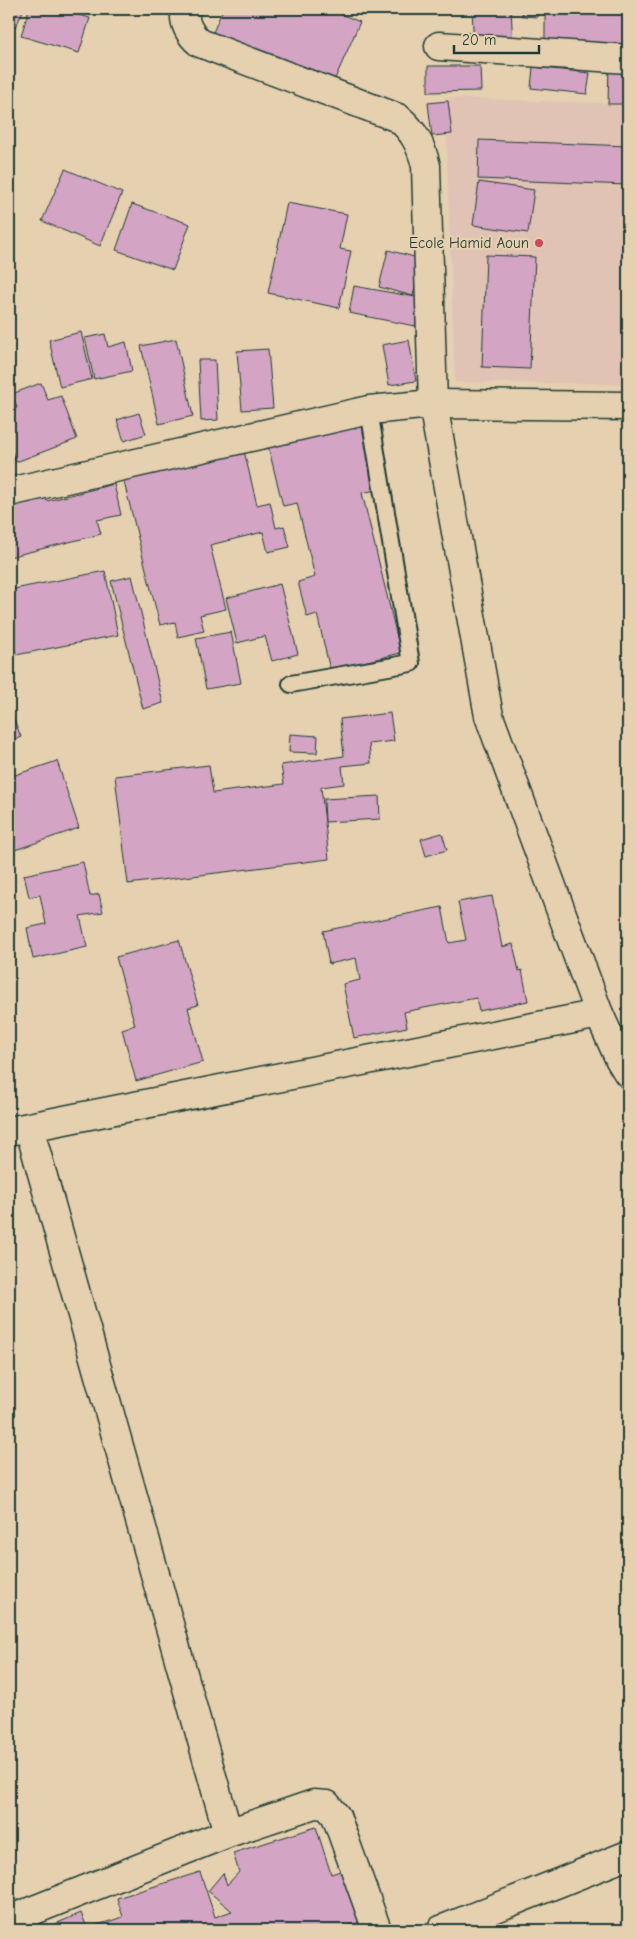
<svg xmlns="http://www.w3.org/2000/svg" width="637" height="1939" viewBox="0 0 637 1939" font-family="'Comic Neue',sans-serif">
<rect width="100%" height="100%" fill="#e5d0af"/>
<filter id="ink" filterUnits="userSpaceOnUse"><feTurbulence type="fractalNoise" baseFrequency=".02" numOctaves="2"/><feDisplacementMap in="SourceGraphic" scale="10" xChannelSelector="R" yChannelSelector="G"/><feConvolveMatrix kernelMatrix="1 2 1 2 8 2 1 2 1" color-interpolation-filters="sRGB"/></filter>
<g filter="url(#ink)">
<!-- built -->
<path fill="#e0c3b5" d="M445,98L628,104V384L455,382Z"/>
<!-- building -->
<path fill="#d3a4c4" stroke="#1f3d34" d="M9,9H24L15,28L9,25Z
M29,9H57L90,18L79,53L21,36Z
M223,9H329L360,22L330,90L211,37Z
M472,9H511L513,45L474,47Z
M523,9H538L537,17L522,16Z
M545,9H628V43H621V45L545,46Z
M428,66H480L481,91L428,92Z
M609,66H628V104H608Z
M533,67L590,73L587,94L531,88Z
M448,101L452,134L432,136L428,103Z
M479,140L628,146V185L478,179Z
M65,169L122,193L100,246L42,221Z
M479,182L534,190L528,233L473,225Z
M287,203L347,214L340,249L351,251L339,308L268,293Z
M132,204L190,224L173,270L116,250Z
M388,250L422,259L413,296L379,287Z
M486,255L535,257L530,369L482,367Z
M626,257H628V373H624Z
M354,286L421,298L415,326L349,313Z
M9,296H12L11,330H9Z
M81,332L92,379L60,387L49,340Z
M105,334L108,347L126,342L132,371L94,379L85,338Z
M176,339L193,416L159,424L141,346Z
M409,340L416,381L389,385L382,345Z
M268,349L273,408L242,410L237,351Z
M198,360H215L218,420L201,421Z
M41,383L48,400L61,396L77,439L16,462L9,444V411L17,408L12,394Z
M139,413L146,434L124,441L117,420Z
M362,418L380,489L362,493L401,653L330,670L317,614L307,617L298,582L315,577L297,503L283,506L267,442Z
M244,451L257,505L270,502L276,528L284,526L290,547L268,552L263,532L210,545L226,609L200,615L204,631L178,637L175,622L160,625L123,478Z
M114,484L121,515L97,520L101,534L9,557V501L45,492L47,501Z
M105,571L118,635L16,655L9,618V590Z
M132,576L163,703L143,709L111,581Z
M280,584L298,654L272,661L265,636L237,643L226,598Z
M231,632L241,683L206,689L196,638Z
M9,707L21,737L9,742Z
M390,713L394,741L369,744L371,763L342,766L344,784L321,787L329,859L128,884L115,776L209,765L213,793L284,784L281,765L344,756L340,719Z
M290,734L318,736L317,753L289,752Z
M57,761L79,828L9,852V777Z
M379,796L380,819L325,822L324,799Z
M442,833L447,850L426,856L421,839Z
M83,862L90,896L99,894L103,912L80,916L87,947L33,959L27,928L46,924L40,895L29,897L24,875Z
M492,896L502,947L513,944L519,971L522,970L528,1001L479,1011L476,998L424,1008L404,1012L407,1027L354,1038L343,984L360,980L356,958L329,964L323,931L442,907L449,943L466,940L458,902Z
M179,940L198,1005L188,1008L203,1062L136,1081L122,1029L135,1025L116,957Z
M316,1827L331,1874L347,1869L363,1921L350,1925L352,1930H92L91,1927L123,1917L117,1898L200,1872L215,1917L232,1911L208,1891L223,1873L227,1885L239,1872L233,1853Z
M81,1913L88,1930H41Z"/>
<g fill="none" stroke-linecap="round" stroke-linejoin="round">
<defs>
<path id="service" d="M291,684L411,663L369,410"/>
<path id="minor" d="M186,9C182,22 190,35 200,43L398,118C414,131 421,145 426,166L433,404
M439,46L628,59
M29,1127L228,1833
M9,1131L599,1014
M9,1920L228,1833L314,1804L327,1805L336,1816L377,1930
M441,1930L628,1855"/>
<path id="tertiary" d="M433,404L489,716L599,1014L620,1060L628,1073
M9,492L369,410L433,404L628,406"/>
</defs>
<!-- service casing -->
<use href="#service" stroke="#1f3d34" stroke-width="20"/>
<!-- minor casing -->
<use href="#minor" stroke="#1f3d34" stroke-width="31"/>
<!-- tertiary casing -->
<use href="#tertiary" stroke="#1f3d34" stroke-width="31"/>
<!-- service -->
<use href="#service" stroke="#e5d0af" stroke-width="16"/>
<!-- minor -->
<use href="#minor" stroke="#e5d0af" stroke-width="28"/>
<!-- tertiary -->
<use href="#tertiary" stroke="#e5d0af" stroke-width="28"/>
</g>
</g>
<!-- markers -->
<circle fill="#d1495b" stroke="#e5d0af" stroke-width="2" cx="539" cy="243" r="5"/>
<g text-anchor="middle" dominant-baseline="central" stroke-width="4.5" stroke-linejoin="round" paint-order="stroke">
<!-- poi labels -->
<g font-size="15" fill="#1f3d34" stroke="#e5d0af" text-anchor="end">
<text x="529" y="243">Ecole Hamid Aoun</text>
</g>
</g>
<!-- margin -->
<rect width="637" height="1939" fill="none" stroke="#e5d0af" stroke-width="30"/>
<rect x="15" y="15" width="607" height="1909" fill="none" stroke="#1f3d34" stroke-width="2" filter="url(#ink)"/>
<!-- scale -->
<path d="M454 45v8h85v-8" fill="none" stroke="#1f3d34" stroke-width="2.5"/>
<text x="462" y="45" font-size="15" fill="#1f3d34" stroke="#e5d0af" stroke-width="4" paint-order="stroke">20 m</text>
</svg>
